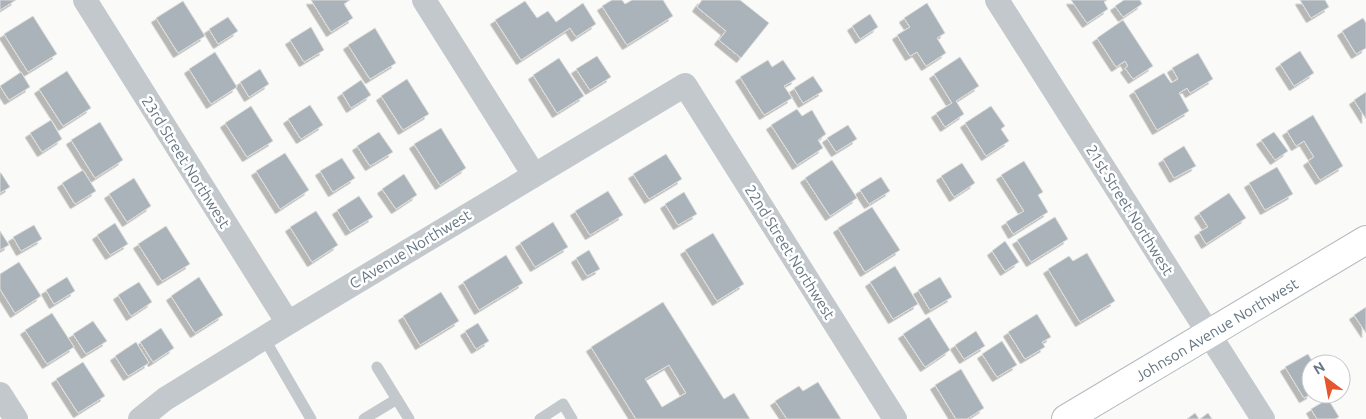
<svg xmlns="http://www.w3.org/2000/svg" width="1366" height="419" viewBox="0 0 1366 419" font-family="Ubuntu,sans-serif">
<defs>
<filter id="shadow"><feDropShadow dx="-4.5" dy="4.5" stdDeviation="0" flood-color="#0004"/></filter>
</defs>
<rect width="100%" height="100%" fill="#fafaf8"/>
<!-- building -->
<path fill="#aab3b9" stroke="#dcdcda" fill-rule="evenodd" filter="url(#shadow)" d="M0,0H16L0,10Z
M311,0H350L344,4L353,18L331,32Z
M612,0H622L625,4L632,0H663L673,16L627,45L602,6Z
M702,0H740L769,23L741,58L719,40L726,31L697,7Z
M1071,0H1107L1104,2L1108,9L1087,23Z
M1124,0H1140L1142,4L1123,17L1115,6Z
M1300,0H1325L1329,7L1311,18Z
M183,1L205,36L178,53L156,18Z
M525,1L537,18L548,11L556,22L583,3L596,24L576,37L570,28L521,60L495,20Z
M927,3L945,33L937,38L946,53L926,66L917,52L910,56L897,35L910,27L904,18Z
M870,14L878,27L860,39L852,26Z
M33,16L57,54L28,72L4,34Z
M228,17L238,31L218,44L209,29Z
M1363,18L1366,23V48L1356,54L1342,31Z
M1123,20L1153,66L1133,79L1125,68L1128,66L1125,61L1116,67L1097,38Z
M311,27L324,50L304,62L290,40Z
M375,28L396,63L370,79L348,45Z
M1300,51L1314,73L1294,86L1280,64Z
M215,52L237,87L211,104L189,69Z
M1198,53L1213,79L1190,93L1187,88L1179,93L1189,111L1157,130L1134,91L1164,73L1171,83L1178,79L1172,68Z
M597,56L611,77L590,90L576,69Z
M960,57L979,86L956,101L964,114L945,127L936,113L952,103L934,74Z
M559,58L584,96L557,113L533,75Z
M768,60L772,67L783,60L796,79L784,86L792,98L764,115L740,77Z
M260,69L269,84L249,97L240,82Z
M67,71L91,108L63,126L39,89Z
M21,72L30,87L9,100L0,86Z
M813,76L823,91L803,103L794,88Z
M407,79L429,114L403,130L381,96Z
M361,80L371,95L351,108L342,93Z
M1366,92V119L1354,100Z
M310,105L323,125L301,139L288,119Z
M251,106L273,141L247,157L225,123Z
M991,106L1005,126L1001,129L1009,141L986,156L965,123Z
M797,109L802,116L812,110L826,134L818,140L823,148L797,165L771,125Z
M1313,115L1343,166L1320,180L1308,161L1314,157L1304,141L1296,146L1287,131Z
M51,120L62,139L42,152L30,133Z
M100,122L123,160L95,178L71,140Z
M848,125L857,139L836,152L827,138Z
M441,128L466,168L440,185L414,144Z
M379,132L393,152L370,166L357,146Z
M1274,132L1288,151L1275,160L1261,140Z
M1184,146L1196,166L1174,178L1163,159Z
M285,153L309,190L280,209L256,171Z
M666,154L682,179L649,199L633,174Z
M342,158L355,178L333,192L320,171Z
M832,160L857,198L830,216L805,178Z
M1024,161L1043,192L1038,195L1048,212L1013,234L1006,222L1024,211L1001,175Z
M962,163L975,183L954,197L941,176Z
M1277,167L1293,194L1265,210L1249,183Z
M83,170L96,191L75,204L62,183Z
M0,173H1L10,187L0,193Z
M404,174L417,195L396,209L382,189Z
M881,177L890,191L869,204L860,190Z
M134,178L151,206L127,222L109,194Z
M608,191L623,215L590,235L575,211Z
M684,192L697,214L678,225L665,204Z
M1229,193L1246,218L1206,244L1199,232L1208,227L1199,213Z
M359,196L373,217L350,231L337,210Z
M872,207L900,250L865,272L838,228Z
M316,211L338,245L312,262L290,227Z
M1055,217L1068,239L1031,262L1017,240Z
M553,222L568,247L535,267L520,243Z
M115,223L128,244L110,255L97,235Z
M34,225L42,239L21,251L13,237Z
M166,226L190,264L162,281L138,244Z
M0,231L9,245L0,250Z
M713,233L744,284L717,301L685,250Z
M1005,241L1019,262L1005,271L992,251Z
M589,250L600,269L587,276L576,258Z
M1087,253L1115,301L1080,322L1048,269L1069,256L1073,261Z
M506,255L523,283L479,310L463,282Z
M19,262L41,296L15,313L0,289V274Z
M895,266L918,304L893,319L870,282Z
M67,277L75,291L54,304L46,290Z
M199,277L223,315L195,333L171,296Z
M940,277L952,297L930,310L918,290Z
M139,282L152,302L131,316L118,295Z
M441,292L459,321L420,345L403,316Z
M663,302L724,399L734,393L750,419H636L591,347ZM669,365L686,393L662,407L645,379Z
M1366,307V333L1354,315Z
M52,313L74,347L47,364L25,330Z
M1037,314L1051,337L1042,342L1045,347L1025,359L1008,332Z
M929,317L950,350L925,367L903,334Z
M93,321L107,341L86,354L73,334Z
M478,323L489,341L476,349L465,331Z
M161,328L174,348L153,362L140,342Z
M976,331L985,346L964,359L955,345Z
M1002,341L1017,365L997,377L982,354Z
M136,342L149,363L128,376L115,356Z
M1308,354L1314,364H1311V394L1304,398L1285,367Z
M83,362L105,396L78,413L56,379Z
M961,369L984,408L967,419H956L935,385Z
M818,382L841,419H787L775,401L799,386L803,391Z
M1328,399L1339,417L1335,419H1317L1311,409Z
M1195,413L1199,419H1187Z
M1208,413L1212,419H1200Z"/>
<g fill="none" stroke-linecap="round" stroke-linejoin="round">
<defs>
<g id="secondary">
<path id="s1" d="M1066,419L1366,240"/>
</g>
</defs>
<!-- secondary casing -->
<use href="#secondary" stroke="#b3babf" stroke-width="30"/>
<!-- lane -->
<path stroke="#c3c8cc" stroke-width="11" d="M264,338L311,419
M377,367L409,419
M364,419L397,399
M540,419L563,404L572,419"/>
<!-- street -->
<path stroke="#c3c8cc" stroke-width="24" d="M85,0L288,323
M424,0L534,175
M997,0L1263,419
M0,394L16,419
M140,419L165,399L288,323L685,85L895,419"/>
<!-- secondary -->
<use href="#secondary" stroke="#fff" stroke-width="28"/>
</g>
<g text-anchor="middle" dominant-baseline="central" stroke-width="5" stroke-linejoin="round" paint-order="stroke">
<!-- street labels -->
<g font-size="15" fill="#657683" stroke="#fff">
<text transform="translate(186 162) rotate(58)">23rd Street Northwest</text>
<text transform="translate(1130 210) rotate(58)">21st Street Northwest</text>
<text transform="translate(410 249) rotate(-31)">C Avenue Northwest</text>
<text transform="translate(790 252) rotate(58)">22nd Street Northwest</text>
<text stroke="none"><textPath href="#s1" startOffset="175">Johnson Avenue Northwest</textPath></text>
</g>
</g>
<!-- north arrow -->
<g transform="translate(1326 379) rotate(328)"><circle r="24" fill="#ffffff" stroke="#c1c8cd"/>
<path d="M0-4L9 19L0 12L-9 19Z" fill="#e4572e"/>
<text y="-8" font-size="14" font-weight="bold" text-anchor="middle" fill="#657683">N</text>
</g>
</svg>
